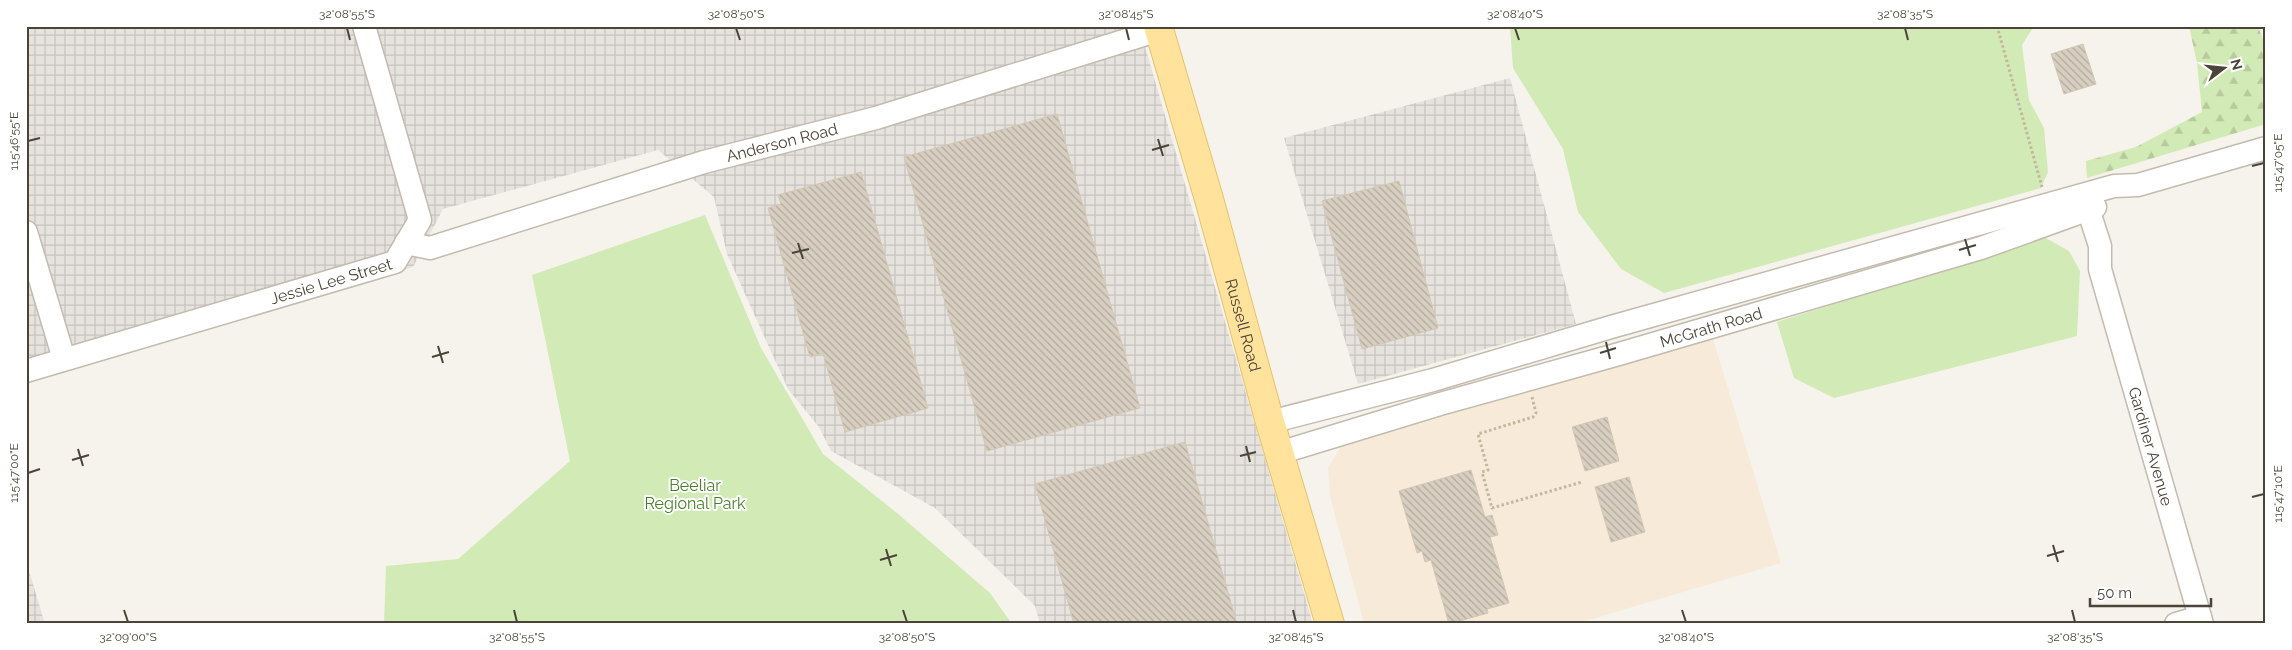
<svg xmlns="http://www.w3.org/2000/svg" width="2292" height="650" viewBox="0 0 2292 650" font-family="Raleway,sans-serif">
<defs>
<pattern id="industrial-grid" width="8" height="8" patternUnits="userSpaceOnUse" patternTransform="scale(1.25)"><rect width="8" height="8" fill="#e6e2dd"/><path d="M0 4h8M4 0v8" fill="none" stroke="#c7c3be"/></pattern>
<pattern id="forest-firs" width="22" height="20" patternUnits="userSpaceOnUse" patternTransform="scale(1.25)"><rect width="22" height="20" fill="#d2eab5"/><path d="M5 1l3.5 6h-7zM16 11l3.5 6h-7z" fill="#b6ca9c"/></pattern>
<pattern id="building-back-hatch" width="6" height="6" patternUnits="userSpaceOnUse" patternTransform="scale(1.25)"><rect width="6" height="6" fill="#d8cfc1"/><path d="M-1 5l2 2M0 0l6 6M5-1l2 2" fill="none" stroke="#b1aa9e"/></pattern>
</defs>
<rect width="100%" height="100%" fill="#f6f3ec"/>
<!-- commercial -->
<path fill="#f7ead8" d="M1713,339L1781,563L1575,624H1364L1330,496L1328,467L1341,447L1622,364Z"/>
<!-- industrial -->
<path fill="url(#industrial-grid)" d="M26,26H1139L1313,624H1040L1035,606L935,508L831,451L819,427L788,389L727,254L714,197L658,150L443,209L413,267L26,383Z
M1510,78L1576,324L1358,384L1284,138Z
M26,561L45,624H26Z"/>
<!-- green -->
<path fill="#d2eab5" d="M1510,26H2034L2022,45L2029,100L2044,128L2048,172L2041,188L1664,293L1621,269L1578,212L1563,149L1513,68Z
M705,215L761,348L823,454L897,513L990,593L1012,624H384L386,566L458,559L570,461L532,275Z
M2044,237L2069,251L2080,271L2077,336L1834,398L1794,378L1777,322Z"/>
<!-- forest -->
<path fill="url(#forest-firs)" d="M2189,26H2258L2266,47V124L2087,178L2086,161L2136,147L2202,112L2197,63Z"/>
<!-- building -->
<path fill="url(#building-back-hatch)" stroke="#d3c7b4" d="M2083,44L2096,84L2064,94L2051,54Z
M1057,114L1140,408L987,451L904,157Z
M861,172L928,408L845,432L823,353L810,357L768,208L781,204L778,195Z
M1399,181L1438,328L1362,349L1322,201Z
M1607,417L1619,461L1585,471L1572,427Z
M1185,442L1237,624H1074L1035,484Z
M1471,470L1485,517L1492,515L1498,535L1490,537L1509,603L1487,609L1488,613L1449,624L1431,560L1425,562L1422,551L1417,553L1399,491Z
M1629,477L1645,532L1611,542L1595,487Z"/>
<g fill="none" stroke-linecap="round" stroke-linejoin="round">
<defs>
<g id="minor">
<path id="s1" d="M2084,196L2100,246V269L2202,624"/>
<path d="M26,232L64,359"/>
<path id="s2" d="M406,243L430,248L704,162L876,118L1159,30"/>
<path id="s3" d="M26,371L395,262L420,220L364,26"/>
<path d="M1270,422L1433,380L1611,327L2114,186L2138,185L2266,148"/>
<path id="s4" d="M1279,453L1440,404L1619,354L1981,248L2095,207"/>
<path d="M2176,624L2200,617"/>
</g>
<g id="major">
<path id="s5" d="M1158,26L1209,199L1270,422L1330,624"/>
</g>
</defs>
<!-- minor casing -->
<use href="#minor" stroke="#c2bbae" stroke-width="25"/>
<!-- major casing -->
<use href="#major" stroke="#e6c16a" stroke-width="30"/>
<!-- path -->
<path stroke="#c4b79f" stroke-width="3" stroke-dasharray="2.5 2.5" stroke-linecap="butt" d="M1997,26L2042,187
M1532,397L1536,413L1533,417L1478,434L1488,470L1482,472L1492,508L1582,482"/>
<!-- minor -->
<use href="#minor" stroke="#fff" stroke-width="22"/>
<!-- major -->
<use href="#major" stroke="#ffe39c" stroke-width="28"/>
</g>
<!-- ticks -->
<path fill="none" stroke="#4b4439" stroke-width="2" d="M347,28L350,40M736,28L740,40M1126,28L1129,40M1515,28L1519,40M1905,28L1908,40M1158,139L1163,156M28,141L40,138M1152,150L1169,145M2252,166L2264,163M1965,239L1970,256M798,243L803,259M1959,250L1976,245M792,253L809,249M1606,342L1610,359M438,346L443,363M1600,353L1616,348M432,357L449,352M1246,446L1250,462M78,449L83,466M1240,456L1256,452M72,460L89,455M28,473L40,469M2252,497L2264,494M2053,545L2058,562M886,549L891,566M2047,556L2064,551M880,560L897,555M124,610L128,622M514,610L517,622M903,610L907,622M1293,610L1296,622M1682,610L1686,622M2072,610L2075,622"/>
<g text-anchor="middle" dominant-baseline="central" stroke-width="4" stroke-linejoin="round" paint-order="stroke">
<!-- street labels -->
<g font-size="16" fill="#4b4439" stroke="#fff">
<text stroke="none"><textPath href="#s2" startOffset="392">Anderson Road</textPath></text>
<text stroke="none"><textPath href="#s3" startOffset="318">Jessie Lee Street</textPath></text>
<text stroke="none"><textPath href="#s5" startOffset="311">Russell Road</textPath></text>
<text stroke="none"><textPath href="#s4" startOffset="450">McGrath Road</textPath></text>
<text stroke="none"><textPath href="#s1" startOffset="260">Gardiner Avenue</textPath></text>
</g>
<!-- park labels -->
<g font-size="16" fill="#4a7f2a" stroke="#fff">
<text x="695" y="485">Beeliar<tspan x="695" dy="18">Regional Park</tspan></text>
</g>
</g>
<!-- border -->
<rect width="2292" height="650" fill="none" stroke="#ffffff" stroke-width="55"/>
<!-- north arrow -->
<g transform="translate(2224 68) rotate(74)" stroke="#ffffff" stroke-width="4" paint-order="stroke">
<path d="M0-4L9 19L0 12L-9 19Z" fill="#4b4439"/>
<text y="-8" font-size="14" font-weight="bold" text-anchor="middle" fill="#4b4439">N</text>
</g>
<!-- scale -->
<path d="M2090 598v8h121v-8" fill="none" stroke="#4b4439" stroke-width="2.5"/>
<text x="2097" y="598" font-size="15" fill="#4b4439" stroke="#ffffff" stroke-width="4" paint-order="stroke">50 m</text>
<rect x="28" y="28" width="2236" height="594" fill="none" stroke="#4b4439" stroke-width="2"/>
<g font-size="12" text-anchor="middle" fill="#4b4439">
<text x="347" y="18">32°08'55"S</text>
<text x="736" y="18">32°08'50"S</text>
<text x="1126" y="18">32°08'45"S</text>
<text x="1515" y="18">32°08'40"S</text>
<text x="1905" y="18">32°08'35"S</text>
<text transform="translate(14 141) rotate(-90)" y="4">115°46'55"E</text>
<text transform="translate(2278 163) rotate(-90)" y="4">115°47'05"E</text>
<text transform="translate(14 473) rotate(-90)" y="4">115°47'00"E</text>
<text transform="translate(2278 494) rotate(-90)" y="4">115°47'10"E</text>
<text x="128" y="641">32°09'00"S</text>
<text x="517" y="641">32°08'55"S</text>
<text x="907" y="641">32°08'50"S</text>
<text x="1296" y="641">32°08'45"S</text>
<text x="1686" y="641">32°08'40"S</text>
<text x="2075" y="641">32°08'35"S</text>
</g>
</svg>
